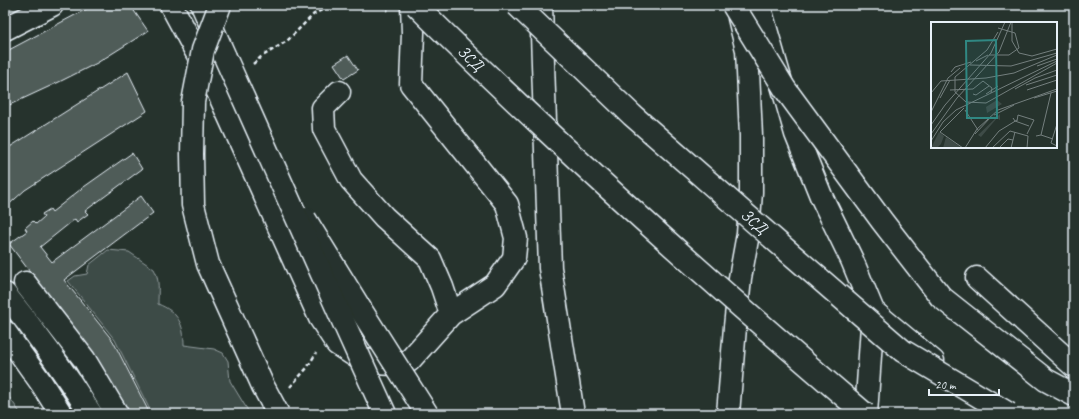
<svg xmlns="http://www.w3.org/2000/svg" width="1079" height="419" viewBox="0 0 1079 419" font-family="Caveat,sans-serif">
<rect width="100%" height="100%" fill="#26332d"/>
<filter id="ink" filterUnits="userSpaceOnUse"><feTurbulence type="fractalNoise" baseFrequency=".025" numOctaves="2"/><feDisplacementMap in="SourceGraphic" scale="8" xChannelSelector="R" yChannelSelector="G"/><feConvolveMatrix kernelMatrix="1 2 1 2 8 2 1 2 1" color-interpolation-filters="sRGB"/></filter>
<g filter="url(#ink)">
<!-- green -->
<path fill="#3e4b47" stroke="#939ea0" d="M108,250L129,252L154,269C160,279 158,292 158,304C178,312 184,324 184,345L214,349L223,353L228,361L230,381L250,414H152L115,340L68,281L75,276L87,274L89,265Z
M5,391L21,414H5Z"/>
<!-- building -->
<path fill="#505c59" stroke="#e8f1f8" d="M5,5H16L5,11Z
M94,5H130L148,31L97,63L59,82L5,107V52Z
M348,55L358,70L344,79L334,64Z
M128,72L147,111L25,190L5,208V150Z
M132,153L142,169L85,211L88,214L77,222L75,219L40,247L52,262L141,196L153,213L64,280L113,341L150,414H127L93,356L9,244L27,231L25,228L33,221L36,224L44,217L42,214L50,209L52,212L81,189Z"/>
<g fill="none" stroke-linecap="round" stroke-linejoin="round">
<defs>
<path id="minor" d="M171,5L218,92L320,318L337,344L357,357L376,363L393,364L409,361L451,314L495,285L514,258L516,238L507,204L411,84L413,33L412,5
M541,5L550,268L573,414
M759,5L796,134L821,196L852,260L873,311L866,414
M5,29L52,5
M339,92L323,108L324,129L351,180L384,217L430,259L442,287L451,314
M977,278L1074,366
M25,283L84,359L117,414
M5,294C36,332 65,373 91,414
M873,311L933,361
M5,332L42,384L61,414"/>
<path id="major" d="M202,5L225,57
M941,297L1046,380L1074,395
M728,414L735,327L740,278L748,234L751,192V136L747,50L739,18"/>
</defs>
<!-- minor casing -->
<use href="#minor" stroke="#e8f1f8" stroke-width="25"/>
<!-- major casing -->
<use href="#major" stroke="#e8f1f8" stroke-width="25"/>
<!-- path -->
<path stroke="#e8f1f8" stroke-width="2.5" stroke-dasharray="4 3" stroke-linecap="butt" d="M382,5L388,11
M253,64L261,57L287,41L314,14L332,5
M290,387L307,368L316,353"/>
<!-- minor -->
<use href="#minor" stroke="#26332d" stroke-width="22"/>
<!-- major -->
<use href="#major" stroke="#26332d" stroke-width="22"/>
<defs>
<path id="minor-bridge" d="M305,219L361,310L427,414"/>
<path id="major-bridge" d="M220,5L203,50L193,102L192,154L193,205L208,264L263,386L278,414
M733,5L785,89L882,221L941,297
M225,57L343,321L385,414"/>
<g id="highway-bridge">
<path id="s1" d="M416,5C459,48 503,90 548,132C651,229 757,322 865,414"/>
<path id="s2" d="M517,5L632,115L791,254L903,351L1009,414"/>
</g>
</defs>
<!-- minor-bridge casing -->
<use href="#minor-bridge" stroke="#e8f1f8" stroke-width="25" stroke-linecap="butt"/>
<!-- major-bridge casing -->
<use href="#major-bridge" stroke="#e8f1f8" stroke-width="25" stroke-linecap="butt"/>
<!-- highway-bridge casing -->
<use href="#highway-bridge" stroke="#e8f1f8" stroke-width="25" stroke-linecap="butt"/>
<!-- minor-bridge -->
<use href="#minor-bridge" stroke="#26332d" stroke-width="22"/>
<!-- major-bridge -->
<use href="#major-bridge" stroke="#26332d" stroke-width="22"/>
<!-- highway-bridge -->
<use href="#highway-bridge" stroke="#26332d" stroke-width="22"/>
</g>
</g>
<g text-anchor="middle" dominant-baseline="central" stroke-width="3" stroke-linejoin="round" paint-order="stroke">
<!-- street labels -->
<g font-size="16" fill="#e8f1f8" stroke="#26332d">
<text stroke="none"><textPath href="#s1" startOffset="76">ЗСД</textPath></text>
<text stroke="none"><textPath href="#s2" startOffset="321">ЗСД</textPath></text>
</g>
</g>
<!-- overview -->
<g transform="translate(931 22)">
<rect width="126" height="126" fill="#26332d"/>
<path d="M66,78L71,82L56,91L55,85ZM69,92V98L66,96L50,115L47,113ZM8,110L13,114L10,122L6,126H0ZM15,115L31,126H12Z" fill="#3e4b47"/>
<path fill="none" stroke="#747f7e" stroke-width="1" d="M81,0V19L88,31L101,34L126,27M67,10L56,28L24,55V70L35,80L55,81L126,41M58,33H78L88,26L84,11L67,6M45,39L57,33M39,43L80,44L126,31M106,44L126,37M20,50L24,45L40,40M95,63L126,53M84,67L104,56L126,48M19,68L42,67L52,59L61,66L60,71M96,68L126,58M0,71L10,59L55,56L83,51L126,33M42,72L45,73L58,64M55,72L67,64M9,76L19,58M103,76L126,69M34,88L47,108M0,90L17,56L29,46M63,93L83,83M82,96L84,99L98,104M86,99L87,93L103,98L96,112M126,102L120,121L126,124M0,103L14,83L60,31L74,0M0,112L26,76L68,30L80,0M44,112L59,96M110,113L122,117M105,114L110,113L120,71M0,119L12,100L25,88L126,39M32,126L9,110L33,86M34,126L46,107L67,88L126,67M54,126L68,109L86,98M61,126L79,109L97,114L96,126M68,126L77,117L82,118M80,126L84,110"/>
<path fill="#308883" fill-opacity="0.15" stroke="#308883" stroke-width="2" d="M65,18L66,96H36L35,19Z"/>
<rect width="126" height="126" fill="none" stroke="#e8f1f8" stroke-width="2"/>
</g>
<!-- margin -->
<rect width="1079" height="419" fill="none" stroke="#26332d" stroke-width="20"/>
<rect x="10" y="10" width="1059" height="399" fill="none" stroke="#e8f1f8" stroke-width="1.5" filter="url(#ink)"/>
<!-- scale -->
<path d="M929 389v6h70v-6" fill="none" stroke="#e8f1f8" stroke-width="2"/>
<text x="935" y="389" font-size="12" fill="#e8f1f8" stroke="#26332d" stroke-width="3" paint-order="stroke">20 m</text>
</svg>
